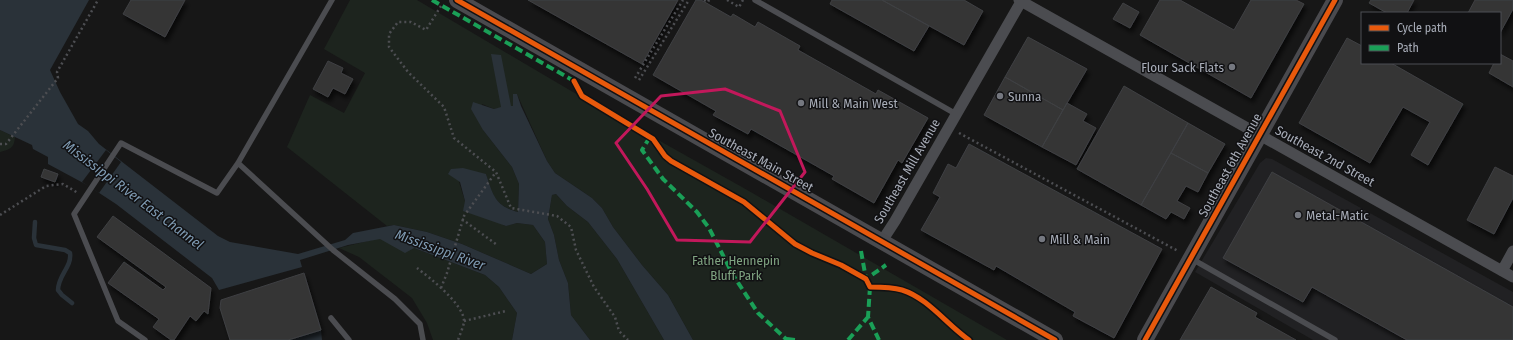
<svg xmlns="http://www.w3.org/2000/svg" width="1513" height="340" viewBox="0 0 1513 340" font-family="'Fira Sans Condensed',sans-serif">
<defs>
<filter id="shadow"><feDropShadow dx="2.5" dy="4.5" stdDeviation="2" flood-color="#0009"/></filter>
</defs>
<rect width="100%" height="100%" fill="#171717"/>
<!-- built -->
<path fill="#212123" d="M1266,158L1272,159L1513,292V340H1313L1195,272L1260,163Z"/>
<!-- green -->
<path fill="#1d241e" d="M350,0H417L578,95L749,191L1007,340H693L668,295L642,265L613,227L602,208L592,198L555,173L547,161L517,94H513V106L494,109L482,104L483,130L512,167L519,184L518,212C495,205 493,197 486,174L459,182L465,201L505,226L517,223L533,225L545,242L547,264L531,274L462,244L427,232L394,225L387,226L287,147L310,95L344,113L365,73L324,49Z
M0,130L15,137C14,148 11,149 0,152Z
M556,194L567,206L588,222L617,259L664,340H590L571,315L568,283L559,260L554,235L548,219L552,195Z
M380,238L414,248L485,275L499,287L517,313L512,340H433L427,323L412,298L359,257L339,248Z"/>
<!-- water -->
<path fill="#2a3239" d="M0,0H89L50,70L60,92L78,124L88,131L99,144L218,236L230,242L298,254L345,240L353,233L394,225L427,232L462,244L531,274L547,264L545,242L533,225L517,223L506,226L463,211L465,201L460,182L448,174L451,169L463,168L486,174C493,195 495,206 518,212L519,184L512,167L483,130L471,109L473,102L494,109L501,107L491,54L501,55L511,106H513V94H517L521,106L547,161L555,173L592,198L602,208L613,227L642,265L668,295L693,340H664L617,259L588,222L567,206L556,194L552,195L548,219L554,235L559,260L568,283L571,315L590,340H512L517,313L499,287L485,275L414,248L405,253L380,239L348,245L300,260L302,267L219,290L212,278L116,204L87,185L48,164V157L33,149L32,145L0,130Z
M321,330L322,340H288Z"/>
<!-- pier -->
<path fill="#171717" d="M106,150L121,162L99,193L82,182Z"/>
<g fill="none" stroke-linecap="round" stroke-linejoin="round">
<!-- stream -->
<path stroke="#2a3239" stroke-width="4.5" d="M35,222L34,238L36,245L65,250L70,253C72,267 58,275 58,290L62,295L72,303"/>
</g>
<!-- building -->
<path fill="#353536" stroke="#3f4043" filter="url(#shadow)" d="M131,0H185L165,37L123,14Z
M528,0H678L642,64Z
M696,0H701L731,17L733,14L755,27L758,22L800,46L798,50L876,94L878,90L928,118L902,163L898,160L874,203L832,179L834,176L751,129L748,134L713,115L716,111L653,75Z
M832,0H882L929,26L914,51L830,4Z
M882,0H964L983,11L964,45Z
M1160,0H1180L1234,30L1251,0H1296L1304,4L1251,98L1140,35Z
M1371,0H1414L1407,13H1387L1369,3Z
M1475,0H1513V9L1500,33V13H1468Z
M1123,3L1139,12L1130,28L1113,19Z
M1028,37L1087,69L1063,110L1005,77Z
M1347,38L1362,46V63H1391L1463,104L1428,165L1411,155L1430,122L1403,107L1370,163L1299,123Z
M1500,54L1513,61V87L1489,73L1494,63H1500Z
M328,61L343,68L341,73L353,79L345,94L333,88L328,97L313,89Z
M1005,77L1063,110L1042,147L984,115Z
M1124,86L1188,123L1141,205L1077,169Z
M1067,103L1087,114L1083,121L1096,128L1076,165L1042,147Z
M1188,123L1225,144L1208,173L1171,153Z
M969,144L1162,249L1114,338L1073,316L1075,312L996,266L994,270L921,230L940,197L933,193L948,164L956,168Z
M1171,153L1208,173L1198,192L1186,186L1177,201L1190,208L1184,219L1171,212L1166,219L1141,205Z
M1495,167L1513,176V198L1494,234L1467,220Z
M44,169L58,174L55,182L41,177Z
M1272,172L1513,307V340H1407L1312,287L1303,302L1223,258Z
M113,216L211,288L208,314L204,311L196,321L190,316L174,340H171L153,327L159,319L108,283L124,262L163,290L166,287L97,237Z
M304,273L321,330L288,340H230L220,308L221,300Z
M1211,287L1257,313L1255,317L1296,340H1180Z"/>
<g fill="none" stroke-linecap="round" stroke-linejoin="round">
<!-- path -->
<path stroke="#4d4e52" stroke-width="2.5" stroke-dasharray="2 3" stroke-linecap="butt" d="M704,0L708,2L709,0
M727,0L739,7L743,0
M441,6L426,30L411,22H398L389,34V47L408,72L444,107L454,138L496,172L511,208L557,216L571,227L576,250L594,287L615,317L619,331L628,340
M635,78L683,0
M639,80L689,0
M959,133L1178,251
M0,144H6L58,78L57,72L98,0
M0,215L46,186L63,184L78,193
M462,219L497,245
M417,268C430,278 465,305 464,322C463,328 460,334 458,340
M441,288L447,273L464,216L496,172
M464,321L506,311"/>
<!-- lane -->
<path stroke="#4b4c50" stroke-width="5.5" d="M755,0L956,114
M238,163L333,250L395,299L420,324L423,340
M1192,259L1335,340
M331,318L349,340
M145,340L118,321L74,214L121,143L217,193L238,163L332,0"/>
<!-- street -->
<path stroke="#4b4c50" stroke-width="11" d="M1019,0L1513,277
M882,241L895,221L1022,0
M1502,271L1513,251"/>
<!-- secondary -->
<path stroke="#4a4a4e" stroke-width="16" d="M457,0L1055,340
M1145,340L1335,0"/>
<!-- quiet -->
<path stroke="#1a9f57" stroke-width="4" stroke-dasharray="8 4" stroke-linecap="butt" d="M432,0L574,81
M650,137L642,150L663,179L697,212L709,228L733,275L758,313L787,340
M861,251L866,279L886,265
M870,287L868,317L879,340
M787,339L796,340
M848,340L868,317"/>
<defs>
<path id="cycleway" d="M457,0L1055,340
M574,81L582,96L653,139L665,156L671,161L744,202L795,244L812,253L841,265L866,279L870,287C881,287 892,287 902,290C928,298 947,325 969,340
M1145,340L1335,0"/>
</defs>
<!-- cycleway casing -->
<use href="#cycleway" stroke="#111113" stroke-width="8"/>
<!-- cycleway -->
<use href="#cycleway" stroke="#e8590c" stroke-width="5"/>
</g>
<!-- marked area -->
<path fill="none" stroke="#c2185b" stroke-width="3" stroke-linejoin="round" d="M725,89L780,111L805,172L750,242L677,240L647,189L616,143L661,96Z"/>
<!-- markers -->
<g fill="#757880" stroke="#111113" stroke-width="1.5">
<circle cx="1232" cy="67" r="4"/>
<circle cx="1000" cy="96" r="4"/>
<circle cx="801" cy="103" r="4"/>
<circle cx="1298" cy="215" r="4"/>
<circle cx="1042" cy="239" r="4"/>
</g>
<g text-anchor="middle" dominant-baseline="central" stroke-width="3" stroke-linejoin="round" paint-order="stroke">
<!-- poi labels -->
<g font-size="13" fill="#a8adb8" stroke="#111113" text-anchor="start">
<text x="1224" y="67" text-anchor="end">Flour Sack Flats</text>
<text x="1008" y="96">Sunna</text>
<text x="809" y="103">Mill &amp; Main West</text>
<text x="1306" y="215">Metal-Matic</text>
<text x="1050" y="239">Mill &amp; Main</text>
</g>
<!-- street labels -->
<g font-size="13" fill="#a8adb8" stroke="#111113">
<text transform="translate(1325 156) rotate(29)">Southeast 2nd Street</text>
<text transform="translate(761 160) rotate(29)">Southeast Main Street</text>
<text transform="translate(1230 165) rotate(-61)">Southeast 6th Avenue</text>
<text transform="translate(907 171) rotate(-60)">Southeast Mill Avenue</text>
</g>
<!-- park labels -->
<g font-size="13" fill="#7fa381" stroke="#111113">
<text x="736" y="260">Father Hennepin<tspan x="736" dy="15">Bluff Park</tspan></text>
</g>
<!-- water labels -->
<g font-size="14" font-style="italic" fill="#7f9bb3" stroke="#111113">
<text transform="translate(133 195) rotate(37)">Mississippi River East Channel</text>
<text transform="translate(440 250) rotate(20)">Mississippi River</text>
</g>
</g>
<!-- legend -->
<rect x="1361" y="12" width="140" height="52" fill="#111113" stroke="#4d4f55"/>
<rect x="1369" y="25" width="20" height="6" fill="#e8590c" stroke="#4d4f55"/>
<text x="1397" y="32" font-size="12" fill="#a8adb8">Cycle path</text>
<rect x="1369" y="45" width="20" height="6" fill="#1a9f57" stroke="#4d4f55"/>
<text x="1397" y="52" font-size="12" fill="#a8adb8">Path</text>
</svg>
